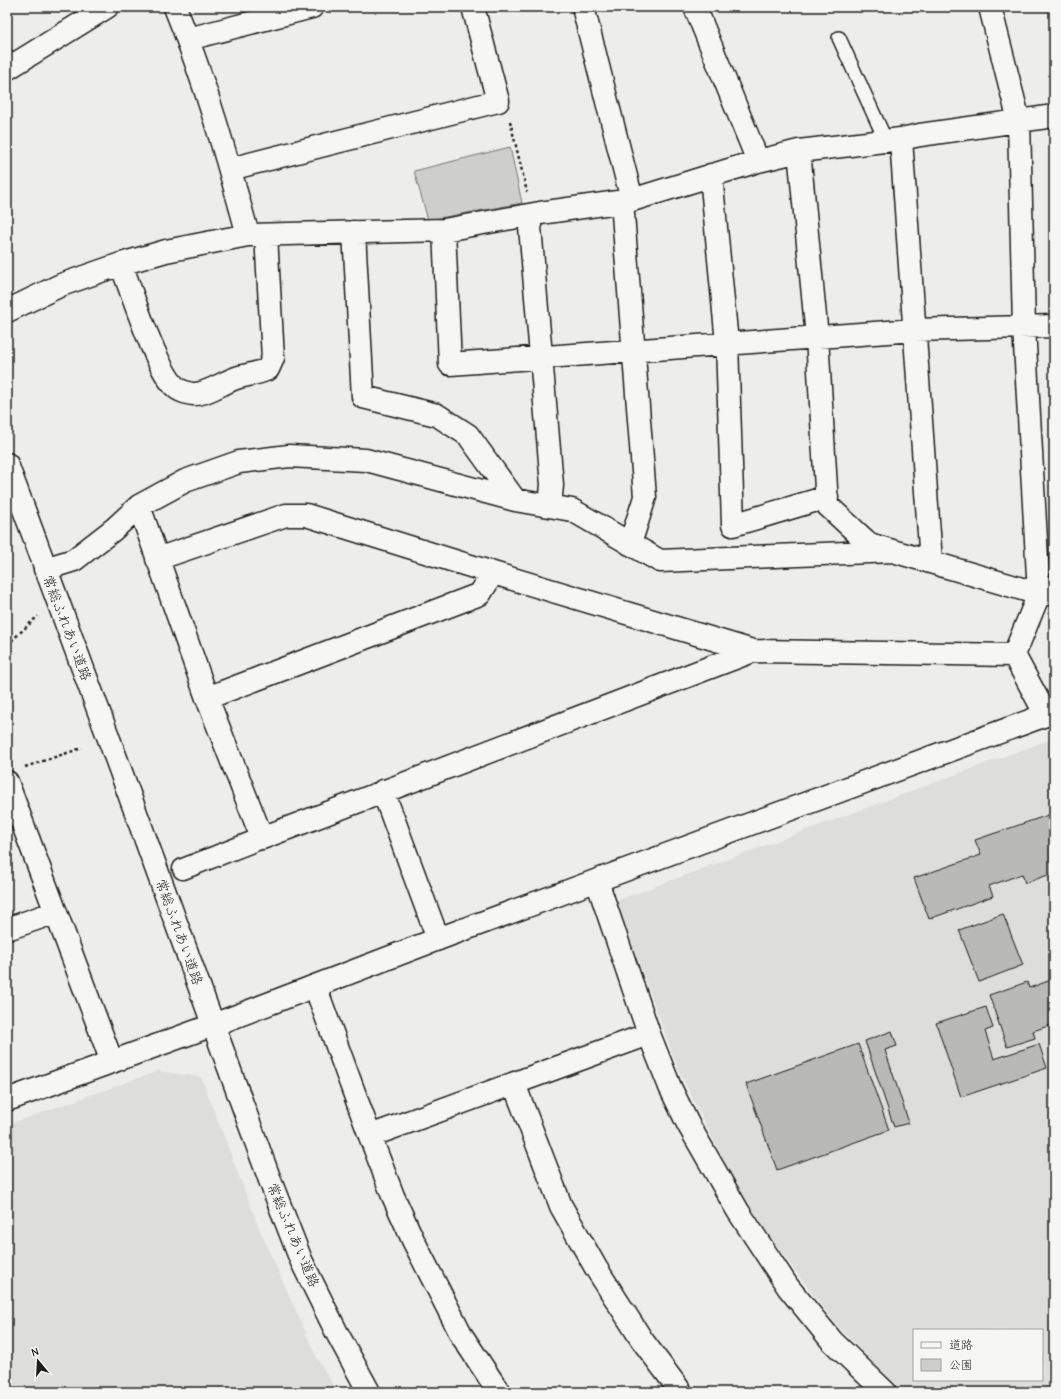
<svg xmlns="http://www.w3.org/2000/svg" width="1061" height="1399" viewBox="0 0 1061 1399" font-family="'Comic Neue','Klee One',sans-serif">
<rect width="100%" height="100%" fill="#edede9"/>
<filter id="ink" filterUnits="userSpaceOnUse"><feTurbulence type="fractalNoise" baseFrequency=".025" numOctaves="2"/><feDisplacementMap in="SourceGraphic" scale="8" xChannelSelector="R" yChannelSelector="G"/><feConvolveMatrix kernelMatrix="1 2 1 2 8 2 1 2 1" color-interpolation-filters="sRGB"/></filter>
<g filter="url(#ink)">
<!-- built -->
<path fill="#ddddda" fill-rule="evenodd" d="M1054,738V1392H901L835,1323L747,1207L679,1071L616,901ZM914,1330H1042V1380H914Z
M158,1071L201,1077L259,1228L317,1358L337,1392H7V1125Z"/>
<!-- green -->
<path fill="#cececb" stroke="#757574" d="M510,147L522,203L428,220L414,171Z"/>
<!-- building -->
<path fill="#b9b9b6" stroke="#1c1c1c" d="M1054,813V873L1025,883L1022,874L989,886L993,896L929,919L914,878L981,855L975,840Z
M1003,914L1023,965L979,982L959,930Z
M1054,979V1024L1033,1031L1035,1038L1007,1047L989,995L1027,982L1029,988Z
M986,1007L993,1028L985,1031L994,1059L1039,1044L1047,1068L961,1097L936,1023Z
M892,1031L897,1046L885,1050L909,1123L894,1127L865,1041Z
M858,1044L889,1130L777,1170L746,1084Z"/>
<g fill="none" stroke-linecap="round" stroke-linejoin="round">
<defs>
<path id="service" d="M839,38L886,141"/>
<path id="pedestrian" d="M183,869L262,838"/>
<path id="minor" d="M175,7C205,81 227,158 248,235
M583,7L632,200
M695,7L758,161
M990,7L1019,121L1024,327L1039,594L1014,655L1046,715
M188,39L312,7
M901,139L931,562
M799,151L817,337L827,505L869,544L1039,594H1053
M230,169L498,101L473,7
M711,175L727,343L733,525L827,497
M622,201L645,497L630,544
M529,215L552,485L550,506
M444,230L450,364L915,330L1054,326
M354,232L363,397L437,415L468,435L515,500
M121,264C131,290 158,376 178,389C181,391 189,394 193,394C206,395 225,381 239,377C250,374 256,374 268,369L273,358L266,235
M7,311L61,285L121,264L166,251L248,235L444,230L540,213L632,200L758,161L799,151L901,139L920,135L1054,116
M139,506L207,698L262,838L753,651
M157,559L286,515H306L493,573L753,651L1014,655
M45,569L74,560L114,529L139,506L185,481L239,462L289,456L366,460L515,500L572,510L660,561L893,551
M207,698L480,594L493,573
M7,782L112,1062
M383,791L438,939
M597,881L649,1034L670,1087L688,1124L738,1211L788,1287L832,1341L885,1392
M7,929L56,912
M315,986L370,1136L393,1196L413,1240L462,1336L499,1392
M514,1084L561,1206L596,1268L642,1340L681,1392
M370,1136L649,1034"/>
<path id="tertiary" d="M7,464L109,739L271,1183L301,1260L337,1333L369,1392
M7,1100L213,1025L438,939L1054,712"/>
<path id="primary" d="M7,69L107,7"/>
</defs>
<!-- service casing -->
<use href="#service" stroke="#1c1c1c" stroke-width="16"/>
<!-- pedestrian casing -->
<use href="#pedestrian" stroke="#1c1c1c" stroke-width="23"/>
<!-- minor casing -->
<use href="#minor" stroke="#1c1c1c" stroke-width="25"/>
<!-- tertiary casing -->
<use href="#tertiary" stroke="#1c1c1c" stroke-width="25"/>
<!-- primary casing -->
<use href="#primary" stroke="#1c1c1c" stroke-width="25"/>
<!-- path -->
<path stroke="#1c1c1c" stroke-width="2.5" stroke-dasharray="3 3" stroke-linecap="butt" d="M510,121L527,192
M7,645L38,616
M25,767L82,748"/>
<!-- service -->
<use href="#service" stroke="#f6f6f2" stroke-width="13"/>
<!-- pedestrian -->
<use href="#pedestrian" stroke="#f6f6f2" stroke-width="20"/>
<!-- minor -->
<use href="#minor" stroke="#f6f6f2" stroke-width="22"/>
<!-- tertiary -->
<use href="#tertiary" stroke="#f6f6f2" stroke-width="22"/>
<!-- primary -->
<use href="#primary" stroke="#f6f6f2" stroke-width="22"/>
</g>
</g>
<g text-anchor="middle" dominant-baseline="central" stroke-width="3" stroke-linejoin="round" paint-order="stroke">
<!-- street labels -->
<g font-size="14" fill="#1c1c1c" stroke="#f6f6f2">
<text transform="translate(67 628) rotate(69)">常総ふれあい道路</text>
<text transform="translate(179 932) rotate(70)">常総ふれあい道路</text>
<text transform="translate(293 1235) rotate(67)">常総ふれあい道路</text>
</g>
</g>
<!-- margin -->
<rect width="1061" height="1399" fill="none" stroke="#f6f6f2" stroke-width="24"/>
<rect x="12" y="12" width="1037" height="1375" fill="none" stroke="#1c1c1c" stroke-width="1.5" filter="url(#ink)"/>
<!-- legend -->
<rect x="913" y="1329" width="130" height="52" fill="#f6f6f2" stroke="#9f9f9c"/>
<rect x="921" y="1342" width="20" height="6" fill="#f6f6f2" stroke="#9f9f9c"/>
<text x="949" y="1349" font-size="12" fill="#1c1c1c">道路</text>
<rect x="921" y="1359" width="20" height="12" fill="#cececb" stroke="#9f9f9c"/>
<text x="949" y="1369" font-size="12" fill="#1c1c1c">公園</text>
<!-- north arrow -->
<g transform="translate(38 1361) rotate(342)" stroke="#f6f6f2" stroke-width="3" paint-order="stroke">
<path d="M0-3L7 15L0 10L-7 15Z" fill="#1c1c1c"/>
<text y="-6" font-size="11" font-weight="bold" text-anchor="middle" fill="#1c1c1c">N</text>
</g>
</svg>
